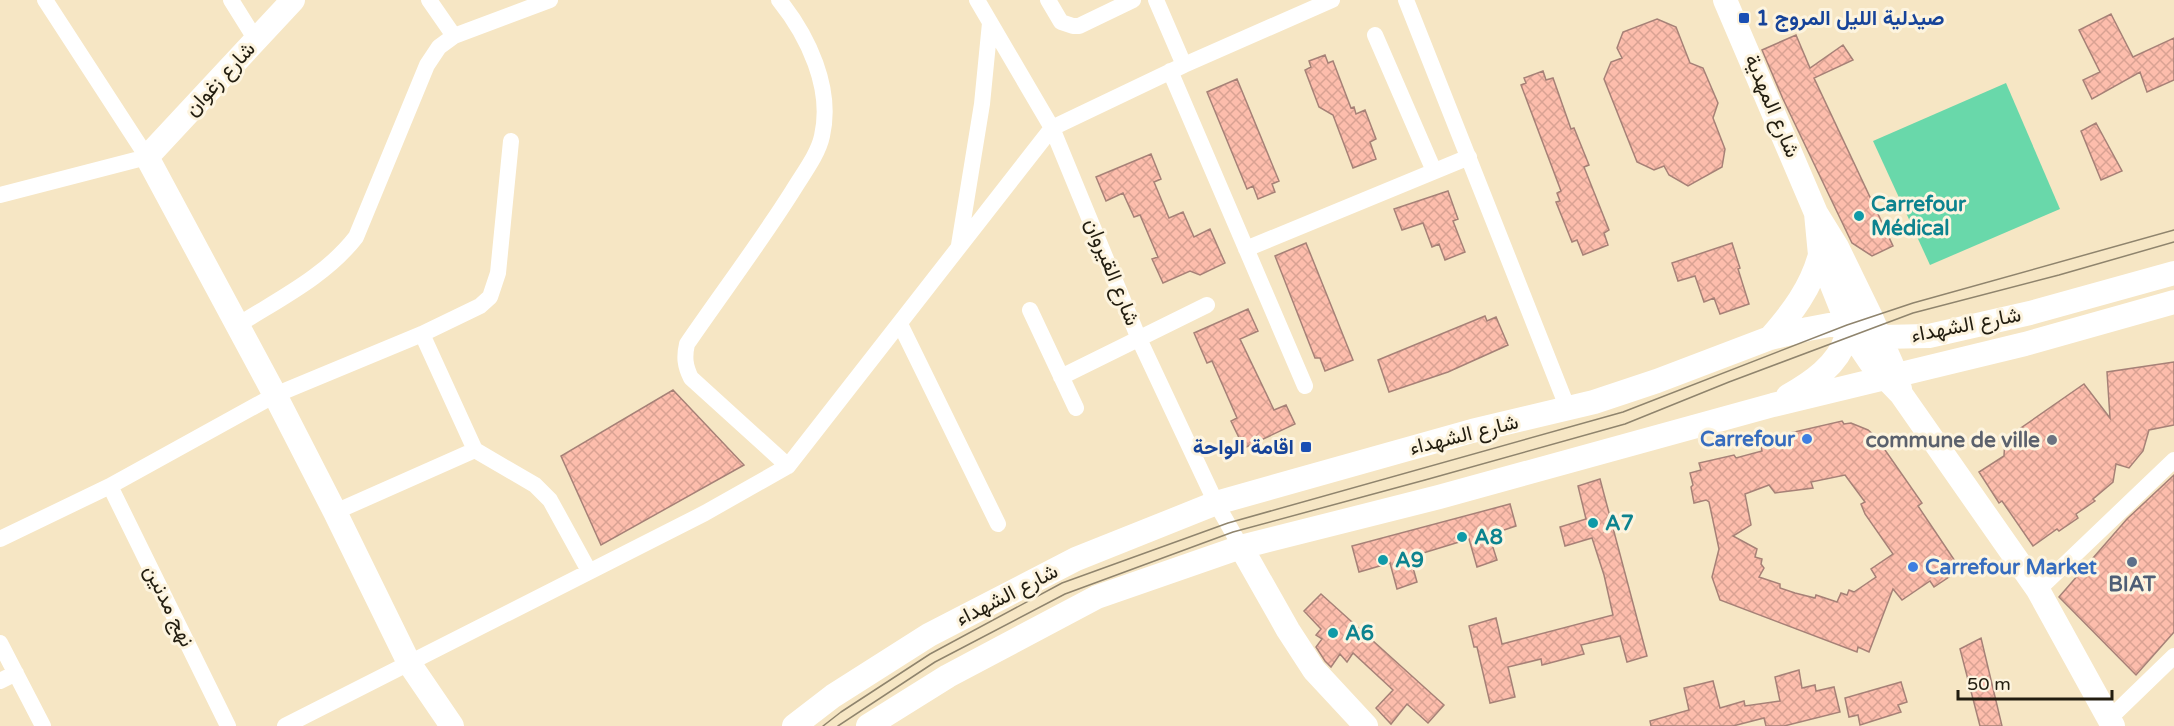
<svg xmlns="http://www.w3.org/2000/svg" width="2174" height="726" viewBox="0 0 2174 726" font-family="'Varela Round',Vazirmatn,sans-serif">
<defs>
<pattern id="building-cross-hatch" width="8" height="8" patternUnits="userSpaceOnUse" patternTransform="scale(1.5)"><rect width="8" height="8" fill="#fdbdac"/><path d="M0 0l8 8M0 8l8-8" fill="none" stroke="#d9a293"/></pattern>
</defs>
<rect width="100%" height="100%" fill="#f6e6c4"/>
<!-- green -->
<path fill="#69d8aa" d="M2006,83L2060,209L1930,265L1873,141Z"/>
<!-- building -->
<path fill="url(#building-cross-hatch)" stroke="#a68177" stroke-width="1.5" fill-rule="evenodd" d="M2111,14L2133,57L2174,38V80L2147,92L2140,72L2092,99L2083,80L2100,72L2079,30Z
M1657,19L1676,27L1690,63L1703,68L1718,103L1713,118L1725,149L1722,167L1688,186L1669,175L1664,166L1654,170L1637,162L1604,79L1611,62L1622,58L1617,48L1623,32Z
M1796,35L1810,68L1843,45L1853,60L1814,78L1893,246L1872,256L1852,243L1783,99L1762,50Z
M1325,55L1328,63L1333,61L1351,108L1354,107L1356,114L1365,110L1376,139L1370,142L1376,159L1353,168L1333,115L1319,107L1305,70L1311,67L1309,61Z
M1543,71L1546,80L1553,78L1571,129L1574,128L1589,165L1584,167L1609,230L1604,233L1608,245L1583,255L1577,240L1572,242L1556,202L1560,201L1557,193L1561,191L1521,85L1526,83L1524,78Z
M1237,79L1279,181L1272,184L1275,192L1258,199L1253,186L1247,189L1207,92Z
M2096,123L2122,171L2101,180L2081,131Z
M1151,154L1161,179L1154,182L1169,218L1183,212L1194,237L1210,229L1225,263L1200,275L1190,271L1163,283L1152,259L1158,257L1140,215L1134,217L1123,193L1106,201L1096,177Z
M1448,191L1458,219L1453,221L1465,252L1445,260L1439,244L1432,247L1423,223L1402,230L1394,209Z
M1306,243L1353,360L1325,371L1320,358H1315L1275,256Z
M1732,243L1740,268L1738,269L1749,304L1720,314L1714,298L1704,302L1695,276L1678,281L1672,263Z
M1248,309L1258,331L1240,339L1274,410L1286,405L1295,424L1244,448L1231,421L1237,418L1212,361L1207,363L1194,333Z
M1485,316L1487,321L1496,317L1508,345L1448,372L1389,392L1378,360Z
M2174,362V425L2149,430L2143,451L2129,468L2116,464L2113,482L2093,499L2095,501L2076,514L2078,518L2059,531L2057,529L2033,546L2002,501L1999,503L1979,472L2004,456L2005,439L2084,384L2110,418L2107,372Z
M673,390L744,465L601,545L561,456Z
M1842,421L1844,424L1851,423L1868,430L1876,437L1922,503L1918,506L1955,561L1950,564L1955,573L1934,587L1930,581L1902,600L1893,589L1869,652L1858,647L1857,652L1720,600L1712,577L1719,549L1709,502L1706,500L1694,503L1691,487L1693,485L1690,473L1701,470L1699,463L1734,455L1736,458L1762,451L1760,440ZM1845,475L1865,502L1861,504L1865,514L1893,554L1871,569L1876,577L1854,592L1849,590L1847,595L1841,593L1837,602L1816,595L1815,598L1795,593L1780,588V584L1759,577L1764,568L1761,564L1762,559L1755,557L1757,549L1733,536L1751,525L1745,494L1769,485L1775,493L1813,488L1811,482Z
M2174,475V632L2136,675L2059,597L2127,519Z
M1600,479L1647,656L1627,662L1620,636L1581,645L1584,654L1542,665L1541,659L1508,667L1515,697L1490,703L1477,647H1474L1469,626L1496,618L1502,644L1613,615L1604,575L1592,538L1565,546L1560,527L1586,519L1578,486Z
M1510,504L1516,526L1489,535L1497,560L1477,567L1469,539L1410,557L1417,582L1397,589L1390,563L1359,572L1352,546Z
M1321,594L1444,705L1428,723L1407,704L1391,724L1376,708L1393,690L1353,653L1347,662L1340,654L1331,667L1325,661L1316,647L1322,639L1316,635L1321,629L1304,611Z
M1981,638L2002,726H1980L1960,649Z
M1799,670L1802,688L1815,685L1816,691L1834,687L1840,712L1784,726H1766L1764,718L1733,726H1651L1650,721L1689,710L1684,688L1713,681L1720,708L1744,701L1745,706L1780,701L1775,677Z
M1901,682L1907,702L1898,705L1901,712L1860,725L1858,715L1849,717L1845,698Z"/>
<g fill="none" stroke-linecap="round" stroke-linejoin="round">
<!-- street -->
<path stroke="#fff" stroke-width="16" d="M231,0L256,40
M429,0L454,36
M779,0C808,36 833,88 822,136C818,155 802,175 792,192C759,244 722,293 687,344C684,357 685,366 691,378L788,466
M977,0L1052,128L1139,339L1216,503L1241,547
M1048,0L1061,22L1073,26H1079L1133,0
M1156,0L1184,65
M1406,0L1568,409
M1375,35L1434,171
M1170,71L1305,386
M0,195L147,157L45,0
M959,245L982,104L990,23
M1246,249L1469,157
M1030,310L1076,408
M900,324L998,524
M238,325C279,299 326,276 356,237L427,65L439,47L454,36L550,0
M1061,377L1207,305
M475,450L535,485L550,500L589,571
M110,486L228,726
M335,512L475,450L422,334
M0,539L110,486L275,395L422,334L480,306L490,297L498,273L511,141
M2038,590L2174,460
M0,643L43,726
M0,681L16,673
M2110,718L2174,656
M285,726L705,513L788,466L1052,128L1184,65L1332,0"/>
<!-- secondary -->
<path stroke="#fff" stroke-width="24" d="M293,0L147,157L275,395L335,512L409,663L452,726
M1725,0L1816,213L1837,247L1871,317L1896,374L1900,389
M1816,213L1820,255L1852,335L1871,363L1901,394L2038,590L2113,726
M1770,338C1792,313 1811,288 1820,255
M1788,396C1811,383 1838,365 1846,338C1848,332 1847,325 1849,319
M1241,547L1288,630L1314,670L1366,726
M794,726L833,696L929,635L1076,559L1216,503L1472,431L1594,402L1657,381L1770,338L1808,329L1829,325H1847L1881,337L1929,336L2030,313L2174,273
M868,726L948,676L1097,597L1241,547L1439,497L1773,405L2025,344L2174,302"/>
<!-- tram -->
<path stroke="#8f846d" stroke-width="1.5" d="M823,726L841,712L930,654L1062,583L1228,523L1623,412L1847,325L1913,303L2174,230
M838,726L935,662L1065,594L1233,532L1425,480L1625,424L1729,382L1913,313L2059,275L2174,242"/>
</g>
<!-- markers -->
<g fill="#1a4fb4" stroke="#fdf4df" stroke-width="2">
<rect x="1738" y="12" width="12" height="12" rx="3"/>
<rect x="1300" y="441" width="12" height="12" rx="3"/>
</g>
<g fill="#0f9aa8" stroke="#fdf4df" stroke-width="2">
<circle cx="1859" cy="216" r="6"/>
<circle cx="1593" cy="523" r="6"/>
<circle cx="1462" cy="537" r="6"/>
<circle cx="1383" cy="560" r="6"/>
<circle cx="1333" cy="633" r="6"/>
</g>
<g fill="#3f7fe0" stroke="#fdf4df" stroke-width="2">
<circle cx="1807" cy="439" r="6"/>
<circle cx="1913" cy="567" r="6"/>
</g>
<circle fill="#6b7280" stroke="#fdf4df" stroke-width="2" cx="2052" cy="440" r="6"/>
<circle fill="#5c6f8a" stroke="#fdf4df" stroke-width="2" cx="2132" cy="562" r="6"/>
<g text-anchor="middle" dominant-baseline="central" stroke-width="6" stroke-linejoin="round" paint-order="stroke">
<!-- transit labels -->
<g font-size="21" font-weight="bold" fill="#164399" stroke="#fdf4df" text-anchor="start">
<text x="1756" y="18">صيدلية الليل المروج 1</text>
<text x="1294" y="447" text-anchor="end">اقامة الواحة</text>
</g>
<!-- street labels -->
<g font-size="21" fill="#221d10" stroke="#fdf4df">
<text transform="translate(220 79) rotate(-47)">شارع زغوان</text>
<text transform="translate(1772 106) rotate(67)">شارع المهدية</text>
<text transform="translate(1112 272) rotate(68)">شارع القيروان</text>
<text transform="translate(1966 325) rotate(-11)">شارع الشهداء</text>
<text transform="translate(1464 435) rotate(-14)">شارع الشهداء</text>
<text transform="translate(1007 595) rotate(-27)">شارع الشهداء</text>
<text transform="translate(169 606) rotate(64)">نهج مدنين</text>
</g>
<!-- culture labels -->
<g font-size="21" font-weight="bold" fill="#0d838f" stroke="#fdf4df" text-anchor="start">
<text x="1871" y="204">Carrefour<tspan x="1871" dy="24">Médical</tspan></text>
<text x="1605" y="523">A7</text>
<text x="1474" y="537">A8</text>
<text x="1395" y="560">A9</text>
<text x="1345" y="633">A6</text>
</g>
<!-- shop labels -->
<g font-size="21" font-weight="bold" fill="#366cbe" stroke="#fdf4df" text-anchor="end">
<text x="1795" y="439">Carrefour</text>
<text x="1925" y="567" text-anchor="start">Carrefour Market</text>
</g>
<!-- worship labels -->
<g font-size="21" font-weight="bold" fill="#5b616d" stroke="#fdf4df" text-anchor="end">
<text x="2040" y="440">commune de ville</text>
</g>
<!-- service labels -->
<g font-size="21" font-weight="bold" fill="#4e5e75" stroke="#fdf4df">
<text x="2132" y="584">BIAT</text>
</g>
</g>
<!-- scale -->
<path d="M1958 690v9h154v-9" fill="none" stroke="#221d10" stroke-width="3"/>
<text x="1967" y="690" font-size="18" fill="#221d10" stroke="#fdf4df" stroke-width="4.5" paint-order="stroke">50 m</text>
</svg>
